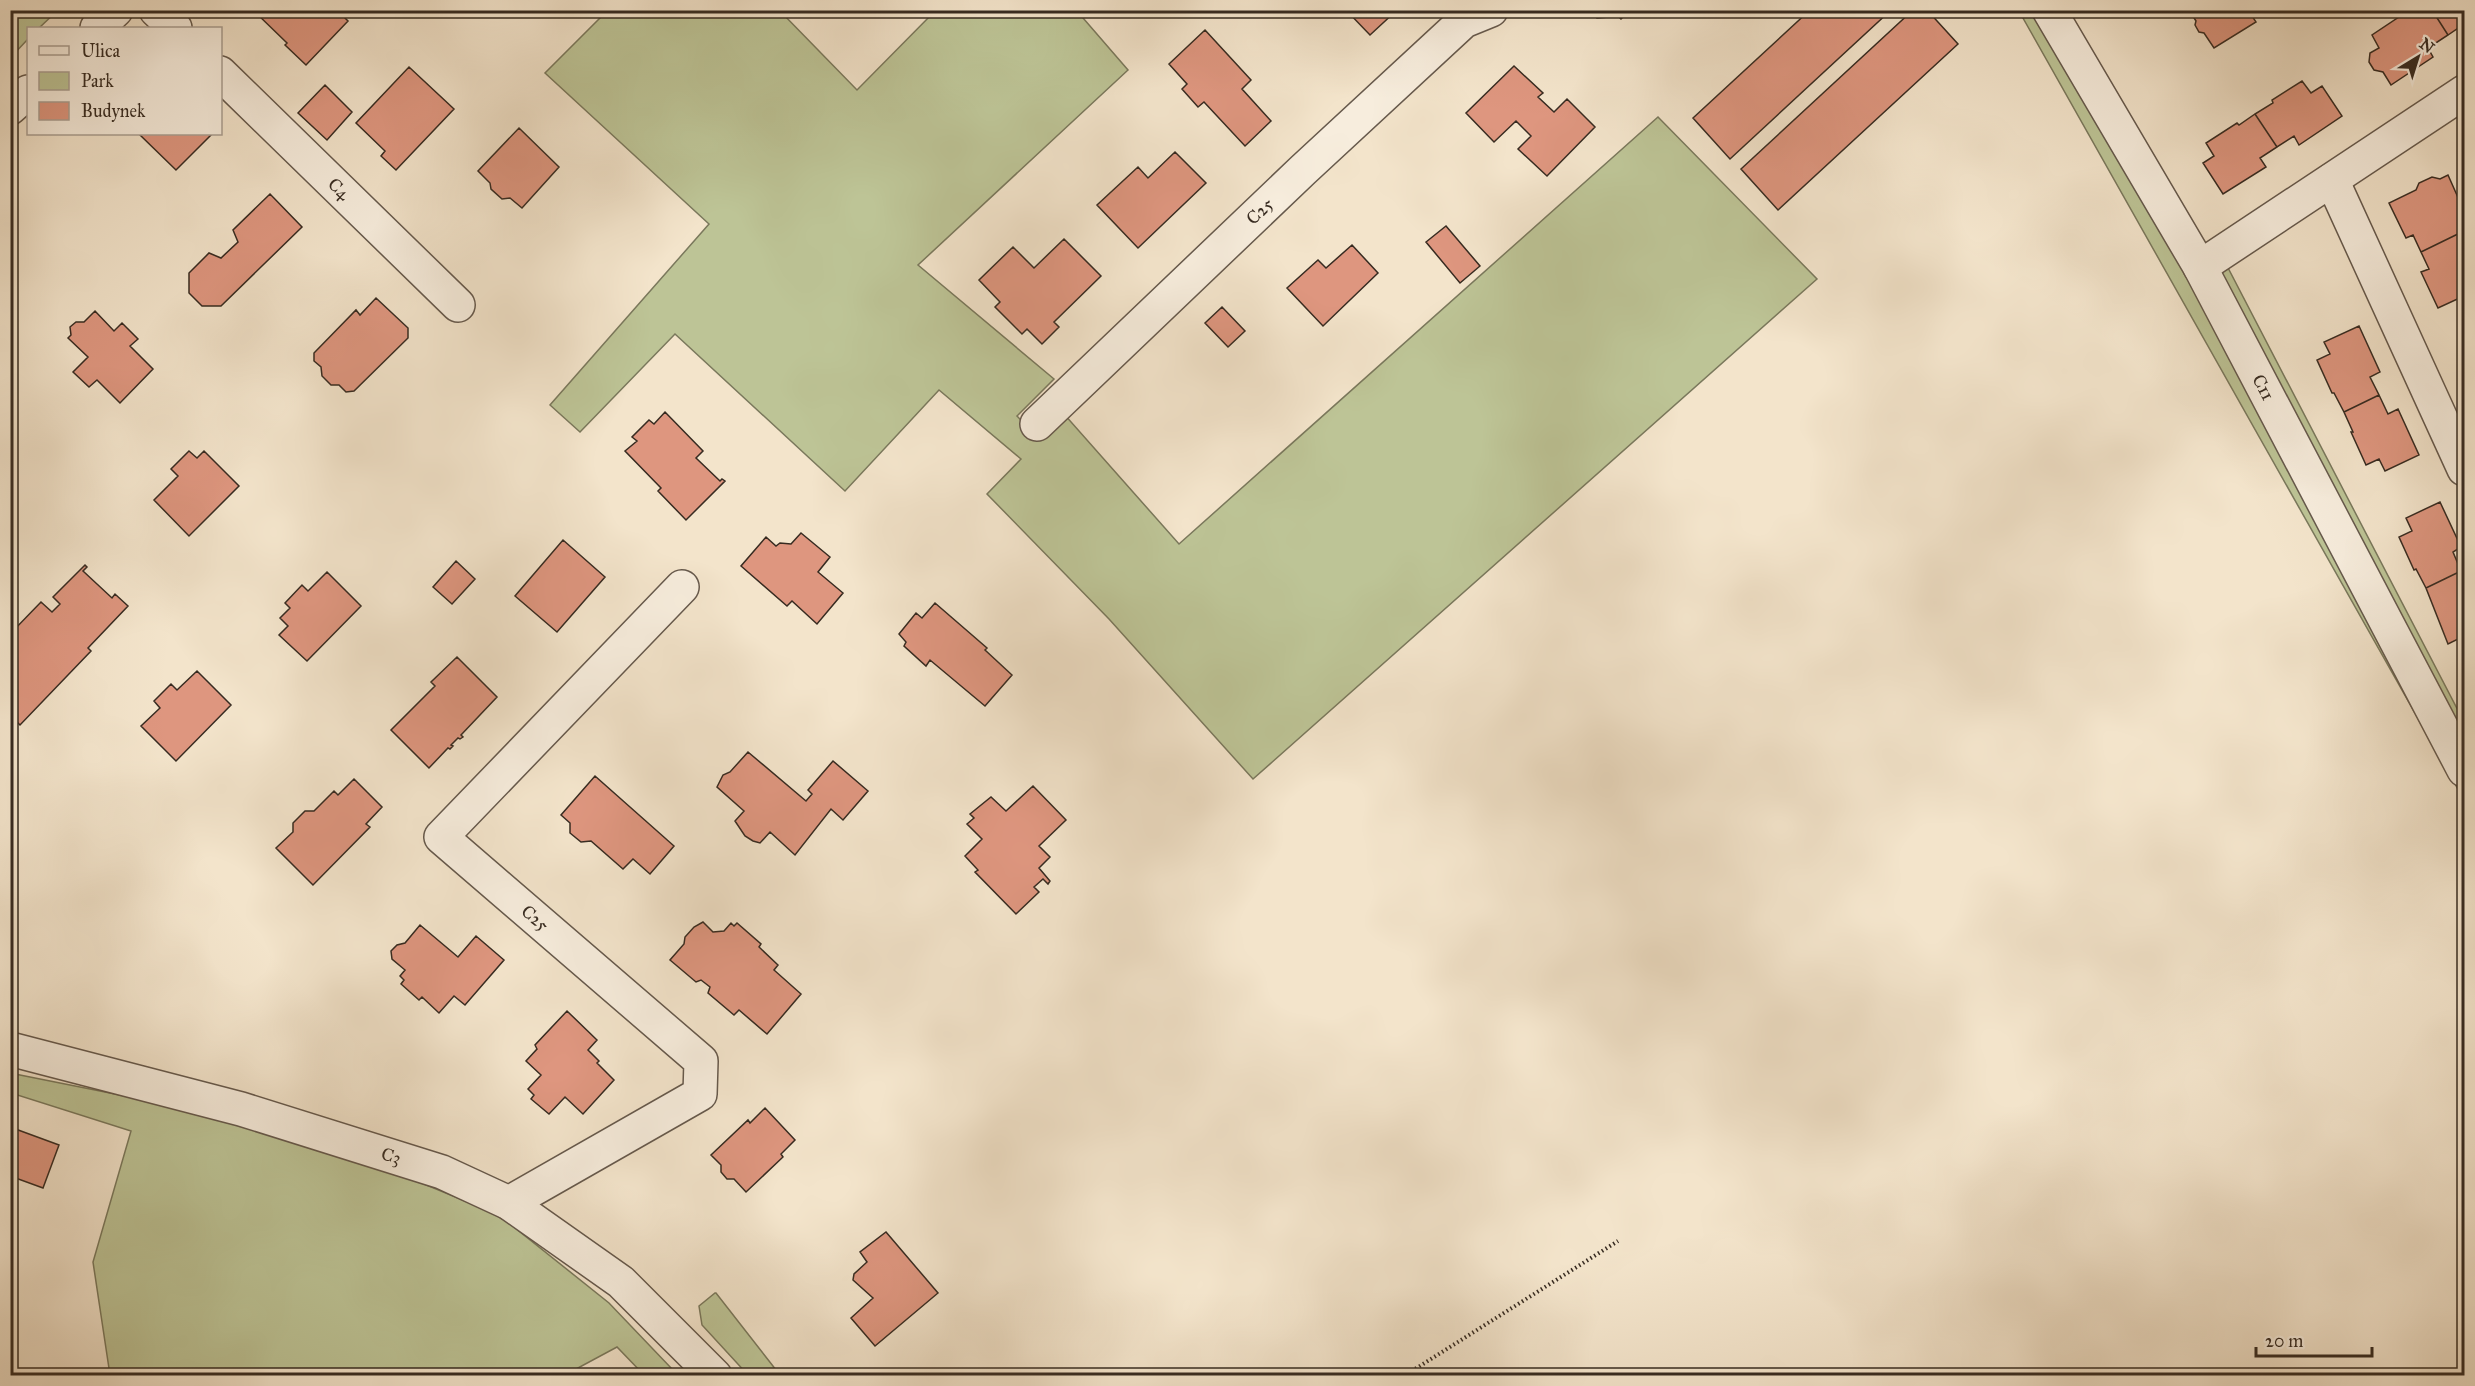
<svg xmlns="http://www.w3.org/2000/svg" width="2475" height="1386" viewBox="0 0 2475 1386" font-family="'IM FELL Great Primer',serif">
<rect width="100%" height="100%" fill="#f3e4cb"/>
<filter id="stains"><feTurbulence type="fractalNoise" baseFrequency=".00333" numOctaves="4"/><feColorMatrix values="0 0 0 0 .2 0 0 0 0 .09 0 0 0 0 .02 0 0 0 .5 -.17"/></filter>
<radialGradient id="worn" r=".72"><stop offset=".6" stop-color="#630" stop-opacity="0"/><stop offset="1" stop-color="#630" stop-opacity=".3"/></radialGradient>
<!-- green -->
<path fill="#bdc496" stroke="#7a785c" stroke-width="1.5" d="M11,10H57V11L39,28H28V39L11,57Z
M607,11H780L857,90L935,11H1077L1128,70L918,265L1054,379L1017,416L1037,437L1064,414L1179,544L1658,117L1817,279L1253,779L1109,619L987,494L1021,459L939,390L845,491L675,334L580,432L550,405L709,224L545,73Z
M2019,11H2034L2194,280L2226,264L2464,722V800Z
M10,1073L195,1110L366,1160L499,1215L609,1303L673,1370L669,1375H644L617,1347L565,1375H110L93,1262L131,1131L11,1093Z
M715,1293H716L780,1375H748L702,1325L699,1306Z"/>
<!-- building -->
<path fill="#de967f" stroke="#372b21" stroke-width="1.5" d="M257,10H337L348,21L306,65L285,45L287,43L255,12Z
M1346,10H1397L1370,35Z
M1589,10H1630L1621,19L1614,12L1609,17L1597,18Z
M1810,10H1891L1730,159L1693,118Z
M1913,10H1927L1958,44L1778,210L1741,169Z
M2189,10H2254L2250,13L2256,22L2214,48L2204,33L2199,32L2195,25L2196,21Z
M2415,10H2432L2448,35L2428,48L2433,57L2391,85L2383,72L2374,70L2369,62L2370,53L2379,48L2372,35L2405,13L2407,15Z
M2432,10H2464V24L2448,35Z
M1205,30L1251,80L1242,89L1271,121L1245,146L1204,102L1198,107L1182,89L1187,84L1169,64Z
M1514,66L1543,93L1538,97L1554,112L1567,99L1595,127L1547,176L1518,149L1531,136L1516,121L1494,142L1466,113Z
M409,67L454,109L396,170L381,156L385,151L356,123Z
M2302,81L2311,93L2322,86L2342,116L2299,145L2294,136L2277,147L2255,114L2273,103L2272,100Z
M325,85L352,112L327,140L298,113Z
M2255,114L2277,147L2260,158L2266,167L2223,194L2203,163L2214,156L2206,143L2237,123L2239,125Z
M519,128L559,167L522,208L510,198L502,199L491,189L490,183L478,171Z
M139,134H212L176,170Z
M1175,152L1206,183L1138,248L1097,205L1138,167L1148,178Z
M2448,175L2464,211L2461,213L2464,220V231L2421,252L2413,235L2406,238L2389,203L2416,190L2419,183L2432,177L2440,179Z
M270,194L302,227L221,306H202L189,293V273L209,253L221,258L238,242L233,230Z
M1446,226L1480,266L1460,283L1426,242Z
M2464,231V296L2438,308L2421,272L2429,269L2421,252Z
M1064,239L1101,276L1054,322L1059,327L1042,344L1027,329L1022,334L995,307L1000,302L979,280L1013,247L1034,268Z
M1352,245L1378,273L1323,326L1287,288L1318,260L1326,268Z
M376,298L408,328V338L354,391L346,392L339,385H331L322,376L321,367L314,361V353L356,310L360,315Z
M1222,307L1245,331L1228,347L1205,323Z
M95,311L114,331L122,323L138,339L130,346L153,369L120,403L97,380L89,387L73,372L88,357L68,338L71,335L70,327L76,322H84Z
M2359,326L2380,372L2370,377L2379,395L2344,412L2334,393H2332L2317,360L2330,354L2324,342Z
M2379,395L2388,414L2398,409L2419,455L2385,471L2379,459L2366,465L2351,432H2353L2344,412Z
M665,412L703,451L696,458L720,481L722,479L725,481L686,520L658,491L661,488L625,451L637,441L632,437L649,420L654,424Z
M189,451L197,458L204,451L239,486L189,536L154,500L178,476L171,469Z
M2440,502L2461,547L2453,552L2461,571L2426,588L2416,569L2414,570L2399,537L2412,531L2406,518Z
M801,533L830,557L818,572L843,593L817,624L792,601L787,606L741,566L766,537L776,546L780,543L791,544Z
M563,540L605,577L557,632L515,596Z
M456,561L475,579L452,604L433,587Z
M85,565L87,567L83,571L112,598L115,594L128,606L88,648L91,651L20,725L16,721L10,727V634L41,602L52,612L60,604L53,597Z
M2461,571L2464,579V642L2462,637L2448,644L2426,588Z
M327,572L361,606L307,661L279,635L288,626L280,618L290,608L285,603L302,585L308,591Z
M935,603L987,648L985,650L1012,675L985,706L930,660L926,666L904,646L906,642L899,634L916,613L922,618Z
M457,657L497,697L461,735L463,737L460,739L458,738L451,745L453,746L450,749L448,748L429,768L391,730L435,686L431,682Z
M197,671L231,705L176,761L141,726L160,708L154,701L171,684L177,690Z
M748,752L806,801L812,794L808,790L833,761L868,791L843,820L831,809L795,855L770,832L760,843L753,841L745,836L735,821L744,811L717,787L723,775L730,772Z
M595,776L674,846L650,874L633,859L623,869L591,841L581,842L570,833V823L561,815Z
M354,779L382,807L366,824L370,827L313,885L276,848L293,832V823L305,811H314L334,791L338,795Z
M1033,786L1066,820L1039,846L1050,857L1039,868L1050,881L1048,884L1043,879L1034,887L1039,892L1016,914L975,872L978,870L965,856L982,839L967,824L974,818L970,814L991,797L1006,811Z
M703,922L713,932L724,931L731,923L734,926L737,923L761,944L759,947L778,965L774,970L801,994L767,1034L739,1010L734,1015L708,993L710,987L701,980L696,982L670,960L684,944L685,937L694,927Z
M420,925L458,957L476,936L504,960L465,1005L454,996L439,1013L422,997L419,1000L401,984L404,980L400,976L405,970L392,959L391,951L397,945L405,943Z
M567,1011L597,1040L588,1050L599,1061L597,1063L614,1080L583,1114L565,1097L549,1114L531,1099L534,1095L528,1089L541,1075L526,1061L537,1049L535,1045Z
M765,1108L795,1140L781,1154L783,1157L746,1192L734,1179H727L721,1172V1165L711,1155L748,1120L750,1123Z
M10,1127L59,1145L43,1188L10,1176Z
M886,1232L938,1293L875,1346L851,1318L873,1298L853,1280L854,1274L867,1262L860,1252Z"/>
<g fill="none" stroke-linecap="round" stroke-linejoin="round">
<defs>
<g id="minor">
<path d="M156,10L175,28"/>
<path id="s1" d="M2049,10L2200,267L2464,770"/>
<path d="M97,28L116,10"/>
<path id="s2" d="M220,73L458,305"/>
<path d="M10,108L28,92"/>
<path d="M2332,180L2464,469"/>
<path d="M2200,267L2464,92"/>
<path id="s3" d="M1037,424L1303,170L1464,21L1491,10"/>
<path id="s4" d="M10,1049L241,1109L442,1172L509,1203L621,1282L715,1376"/>
<path d="M509,1203L700,1094L701,1061L441,837L682,587"/>
</g>
</defs>
<!-- minor casing -->
<use href="#minor" stroke="#66594c" stroke-width="36"/>
<!-- path -->
<path stroke="#372b21" stroke-width="4" stroke-dasharray="1.5 3" stroke-linecap="butt" d="M1404,1376L1618,1241"/>
<!-- minor -->
<use href="#minor" stroke="#f7eddd" stroke-width="33"/>
</g>
<g text-anchor="middle" dominant-baseline="central" stroke-width="4.5" stroke-linejoin="round" paint-order="stroke">
<!-- street labels -->
<g font-size="18" fill="#372b21" stroke="#f7eddd">
<text stroke="none"><textPath href="#s2" startOffset="166">C4</textPath></text>
<text stroke="none"><textPath href="#s3" startOffset="308">C25</textPath></text>
<text stroke="none"><textPath href="#s1" startOffset="434">C11</textPath></text>
<text transform="translate(535 918) rotate(41)">C25</text>
<text stroke="none"><textPath href="#s4" startOffset="396">C3</textPath></text>
</g>
</g>
<!-- margin -->
<rect width="2475" height="1386" fill="none" stroke="#f3e4cb" stroke-width="36"/>
<rect x="12" y="12" width="2451" height="1362" fill="none" stroke="#372b21" stroke-width="3"/>
<rect x="18" y="18" width="2439" height="1350" fill="none" stroke="#372b21" stroke-width="1.5"/>
<!-- legend -->
<rect x="27" y="27" width="195" height="108" fill="#f7eddd" stroke="#aa9f92" stroke-width="1.5"/>
<rect x="39" y="46" width="30" height="9" fill="#f7eddd" stroke="#aa9f92" stroke-width="1.5"/>
<text x="81" y="57" font-size="18" fill="#372b21">Ulica</text>
<rect x="39" y="72" width="30" height="18" fill="#bdc496" stroke="#aa9f92" stroke-width="1.5"/>
<text x="81" y="87" font-size="18" fill="#372b21">Park</text>
<rect x="39" y="102" width="30" height="18" fill="#de967f" stroke="#aa9f92" stroke-width="1.5"/>
<text x="81" y="117" font-size="18" fill="#372b21">Budynek</text>
<!-- north arrow -->
<g transform="translate(2418 57) rotate(38)" stroke="#f7eddd" stroke-width="4.5" paint-order="stroke">
<path d="M0-4.5L10 22L0 15L-10 22Z" fill="#372b21"/>
<text y="-9" font-size="16" font-weight="bold" text-anchor="middle" fill="#372b21">N</text>
</g>
<!-- scale -->
<path d="M2256 1347v9h116v-9" fill="none" stroke="#372b21" stroke-width="3"/>
<text x="2265" y="1347" font-size="18" fill="#372b21" stroke="#f7eddd" stroke-width="4.5" paint-order="stroke">20 m</text>
<rect width="100%" height="100%" filter="url(#stains)"/>
<rect width="100%" height="100%" fill="url(#worn)"/>
</svg>
